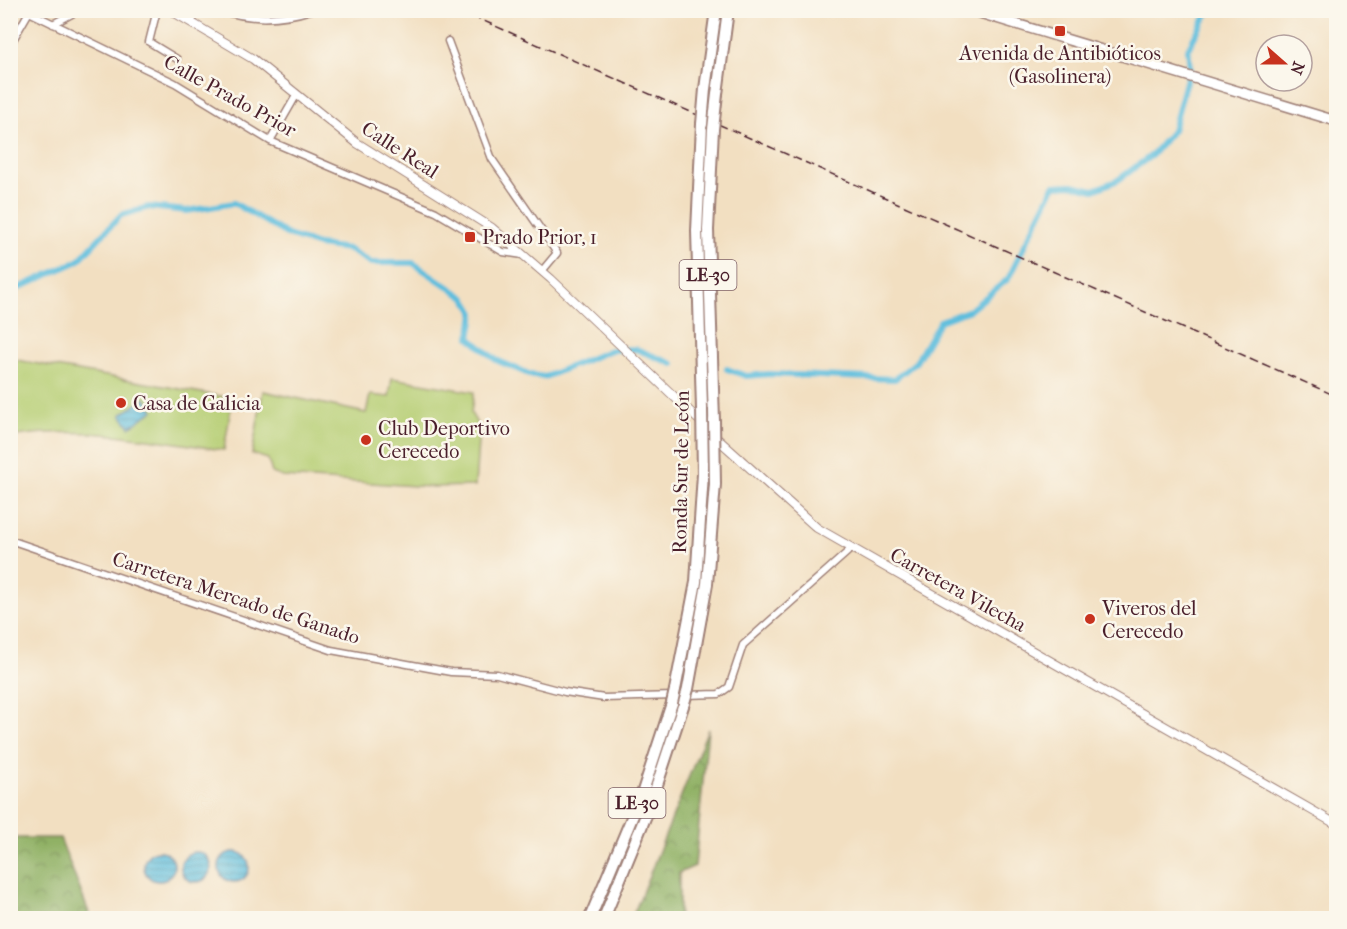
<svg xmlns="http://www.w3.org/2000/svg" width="1347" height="929" viewBox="0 0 1347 929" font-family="'IM FELL French Canon',serif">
<defs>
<pattern id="forest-crowns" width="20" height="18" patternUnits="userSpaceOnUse" patternTransform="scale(1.5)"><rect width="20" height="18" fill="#90b165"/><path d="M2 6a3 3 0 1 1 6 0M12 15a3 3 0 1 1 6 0" fill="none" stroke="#788f53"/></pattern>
<pattern id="water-rules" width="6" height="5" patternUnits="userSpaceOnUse" patternTransform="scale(1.5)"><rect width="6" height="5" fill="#5fbedd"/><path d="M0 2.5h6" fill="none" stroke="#509ab3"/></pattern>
</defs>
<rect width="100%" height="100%" fill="#fbf7ec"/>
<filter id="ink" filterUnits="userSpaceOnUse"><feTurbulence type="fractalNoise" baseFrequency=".0167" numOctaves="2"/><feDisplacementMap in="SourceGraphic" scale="12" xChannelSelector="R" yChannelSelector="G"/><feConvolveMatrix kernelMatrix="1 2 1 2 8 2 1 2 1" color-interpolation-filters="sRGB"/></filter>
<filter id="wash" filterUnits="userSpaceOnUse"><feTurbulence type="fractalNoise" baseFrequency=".008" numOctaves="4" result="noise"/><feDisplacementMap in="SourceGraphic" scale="24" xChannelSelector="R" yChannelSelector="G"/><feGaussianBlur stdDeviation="1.35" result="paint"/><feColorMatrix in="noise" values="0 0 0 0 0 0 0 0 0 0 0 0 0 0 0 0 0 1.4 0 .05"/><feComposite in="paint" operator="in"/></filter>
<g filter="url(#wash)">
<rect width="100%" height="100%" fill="#f2dfc1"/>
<!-- forest -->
<path fill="url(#forest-crowns)" stroke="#6d6848" stroke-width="1.5" d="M708,729L695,866L679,873V918H632Z
M11,838H60L91,918H11Z"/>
<!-- pitch -->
<path fill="#b6ce73" stroke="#80764f" stroke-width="1.5" d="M11,359L230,398L231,408L224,450C154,440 81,425 11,437Z
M392,378L474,392L471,413L479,427L475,486L430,487L283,477L272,473L268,459L252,454L263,391L366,413L370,395L389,397Z"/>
<!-- water -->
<path fill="url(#water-rules)" stroke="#546e84" stroke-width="1.5" d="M145,398L154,410L130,427L121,415Z
M144 866a15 15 0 1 1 30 0a15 15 0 1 1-30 0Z
M219 867a15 15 0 1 1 30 0a15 15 0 1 1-30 0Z
M181 867a15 15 0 1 1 30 0a15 15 0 1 1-30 0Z"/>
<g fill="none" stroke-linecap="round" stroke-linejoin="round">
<!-- canal -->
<path stroke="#5fbedd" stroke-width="6" d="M10,292L78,261L121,215L149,207L187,211L234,203L288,235L318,245L348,249L371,263H413L465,298L474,313L470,338L496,360L531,375L545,377L611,350L636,349L673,364
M727,369L746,376L770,374L895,379L916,362L940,321L970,310L1008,279L1054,186L1072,185L1094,190L1118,180L1152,155L1173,130L1190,67L1188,49L1209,10"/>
</g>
</g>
<g filter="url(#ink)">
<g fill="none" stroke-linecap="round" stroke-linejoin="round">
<defs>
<path id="minor" d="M25,10L175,83L270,141L436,212L503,252L523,255
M157,10L149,42L177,59
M219,10C250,20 280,20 311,10
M190,22L200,10
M53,24L79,10
M448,41L492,159L557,253L542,271
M10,45L29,12
M270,141L297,94
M10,540L331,650L451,672L497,674L565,692L604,698L674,696
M685,695L719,694L729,687L743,645L851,549"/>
<path id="tertiary" d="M170,10L253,59L357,143L492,228L551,279L704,425
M712,434L817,528L1336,824"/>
<path id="primary" d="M970,10L1336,121"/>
<path id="motorway" d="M705,89L716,10
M717,94L728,10
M702,124L697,231L702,409
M713,129L708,230L714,421
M688,689L707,584L715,484
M675,690L696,582L703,474
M590,918L643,791L672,703
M604,918L651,803L684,703"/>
</defs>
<!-- minor casing -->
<use href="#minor" stroke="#9e7f76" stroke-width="9"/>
<!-- tertiary casing -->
<use href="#tertiary" stroke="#9e7f76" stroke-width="10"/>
<!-- primary casing -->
<use href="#primary" stroke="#9e7f76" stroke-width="12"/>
<!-- motorway casing -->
<use href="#motorway" stroke="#9e7f76" stroke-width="14"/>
<!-- minor -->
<use href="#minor" stroke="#fff" stroke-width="6"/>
<!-- tertiary -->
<use href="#tertiary" stroke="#fff" stroke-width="8"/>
<!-- primary -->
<use href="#primary" stroke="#fff" stroke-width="9"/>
<!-- motorway -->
<use href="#motorway" stroke="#fff" stroke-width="10"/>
<!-- rail -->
<path stroke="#4a1f2b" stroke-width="1.5" stroke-dasharray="9 4.5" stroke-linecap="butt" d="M459,10L1336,396"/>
<defs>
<path id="motorway-bridge" d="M702,124L705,89
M713,129L717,94
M702,409L703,474
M714,421L715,484
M672,703L675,690
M684,703L688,689"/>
</defs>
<!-- motorway-bridge casing -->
<use href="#motorway-bridge" stroke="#9e7f76" stroke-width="14" stroke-linecap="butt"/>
<!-- motorway-bridge -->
<use href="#motorway-bridge" stroke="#fff" stroke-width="10"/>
</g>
</g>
<!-- markers -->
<g fill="#c8321e" stroke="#fbf7ec" stroke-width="2">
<rect x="1054" y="25" width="12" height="12" rx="3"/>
<rect x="464" y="231" width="12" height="12" rx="3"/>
<circle cx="121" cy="403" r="6"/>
<circle cx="366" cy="440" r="6"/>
<circle cx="1090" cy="619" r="6"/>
</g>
<g text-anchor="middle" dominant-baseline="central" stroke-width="5" stroke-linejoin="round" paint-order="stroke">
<!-- shield labels -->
<g fill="#fbf7ec" stroke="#7f6065" stroke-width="1.5">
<rect x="679.5" y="260" width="57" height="30" rx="4.5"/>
<rect x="608.5" y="788" width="57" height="30" rx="4.5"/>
</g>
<g font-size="18" font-weight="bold" fill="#4a1f2b">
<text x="708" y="275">LE-30</text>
<text x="637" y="803">LE-30</text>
</g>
<!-- poi labels -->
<g font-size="20" fill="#4a1f2b" stroke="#fbf7ec" text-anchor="start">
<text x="1060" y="53" text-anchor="middle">Avenida de Antibióticos<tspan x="1060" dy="23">(Gasolinera)</tspan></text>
<text x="482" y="237">Prado Prior, 1</text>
<text x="133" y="403">Casa de Galicia</text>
<text x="378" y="428">Club Deportivo<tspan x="378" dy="23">Cerecedo</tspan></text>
<text x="1102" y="608">Viveros del<tspan x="1102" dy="23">Cerecedo</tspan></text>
</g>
<!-- street labels -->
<g font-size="20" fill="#4a1f2b" stroke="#fbf7ec">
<text transform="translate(230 96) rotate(29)">Calle Prado Prior</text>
<text transform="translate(400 150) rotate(33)">Calle Real</text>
<text transform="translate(681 472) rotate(-89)">Ronda Sur de León</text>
<text transform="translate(958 590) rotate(29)">Carretera Vilecha</text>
<text transform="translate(236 598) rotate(18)">Carretera Mercado de Ganado</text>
</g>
</g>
<!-- margin -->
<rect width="1347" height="929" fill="none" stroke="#fbf7ec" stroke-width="36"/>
<!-- north arrow -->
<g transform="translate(1284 63) rotate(111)"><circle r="28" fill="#fbf7ec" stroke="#b4a19f" stroke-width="1.5"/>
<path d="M0-4.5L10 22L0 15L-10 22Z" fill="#c8321e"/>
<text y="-9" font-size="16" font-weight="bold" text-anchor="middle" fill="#4a1f2b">N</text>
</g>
</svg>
